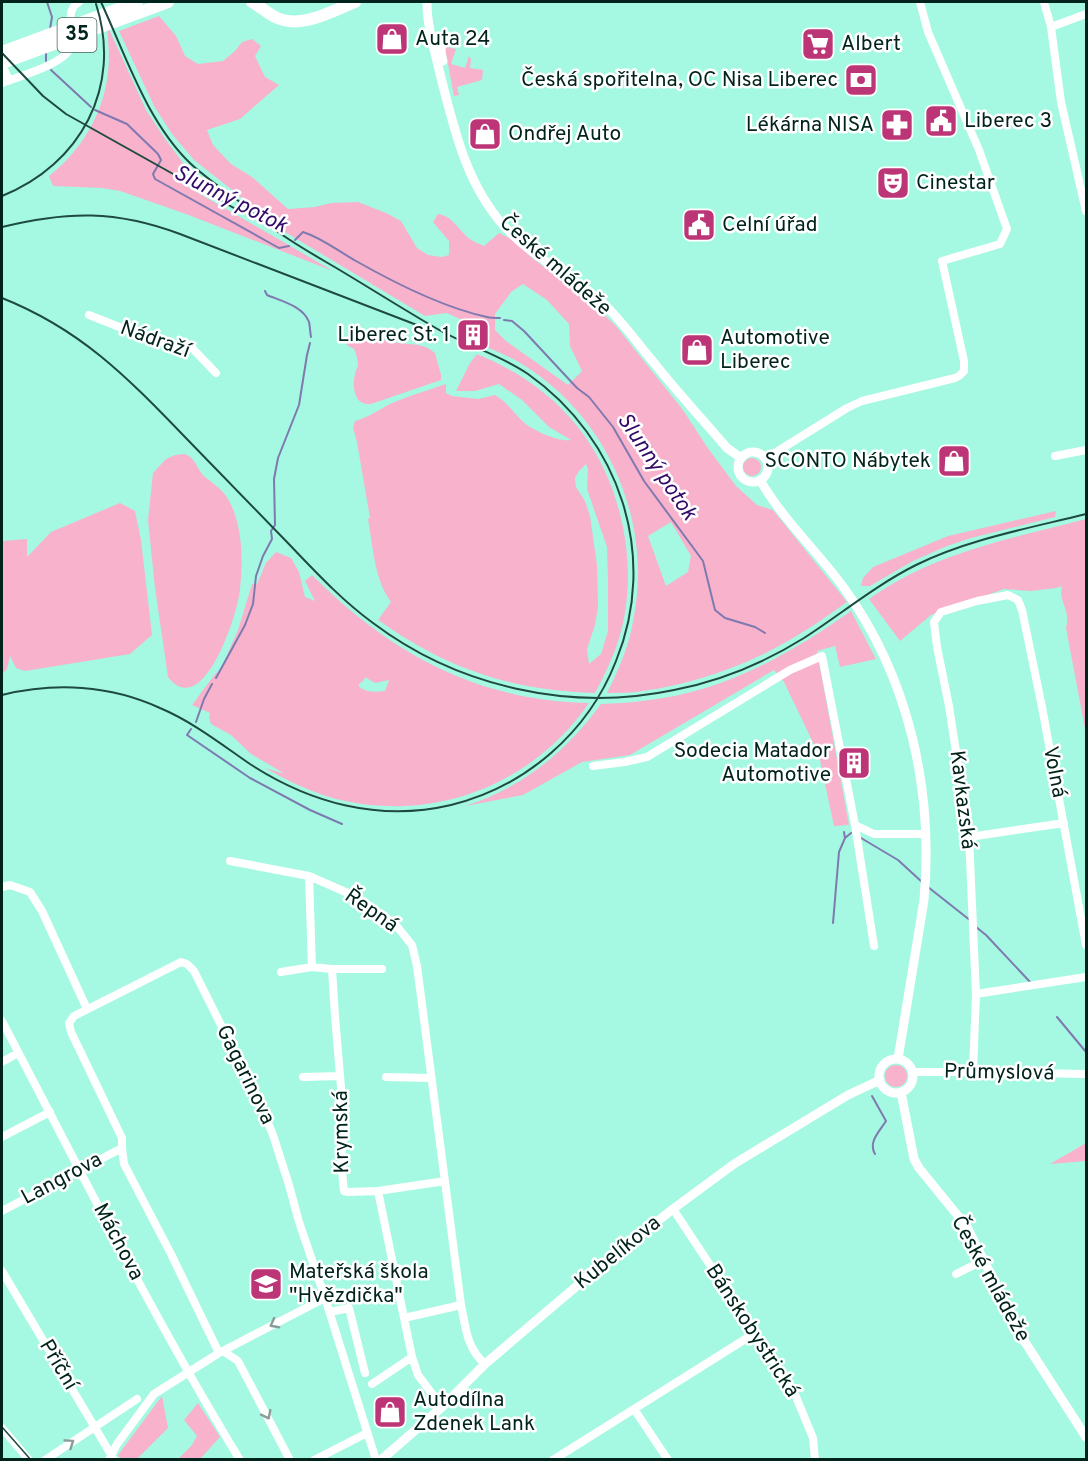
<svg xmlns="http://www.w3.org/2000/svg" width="1088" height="1461" viewBox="0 0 1088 1461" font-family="Overpass,sans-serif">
<rect width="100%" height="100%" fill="#a5f9e2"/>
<!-- green -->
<path fill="#f8b2cc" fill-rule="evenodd" d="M159,16L176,36L185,56L198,64L223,61L235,51L242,42L252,39L261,46L255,56L265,77L279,85L240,119L207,130L213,145L231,164L252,177L288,209L315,207L331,203L358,202L386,213L401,221L417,248L428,255L442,257L449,255V241L433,222L438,214C453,216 458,230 470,239C474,242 480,244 484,246L499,233L513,240L531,257L595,306L616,326L683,410L707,447L736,486L757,505L773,510L847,602C831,613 815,625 798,635C751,664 698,683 643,691C631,693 619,693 607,693C619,669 630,644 634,616C652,519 607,416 522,364C508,356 492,349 477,343L481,329L447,313L425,316L285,232L194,160L172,134L154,106L119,31ZM523,284L547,300L569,324L570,346L582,371L568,385L506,341L495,330V314L511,292ZM671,522L691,556L688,572L666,586L648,536Z
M107,25L146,110L165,139L184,164L174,179L280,240L333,271L186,214L120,191L102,188L53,186L49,176C81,151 104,113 108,72C110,56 108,41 107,25Z
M446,47L456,49L451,64L465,68L469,56L471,59L470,68L483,70L482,80L457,87L459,95L454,96L446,54Z
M357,331L364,332L372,338L378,337L389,342L419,345L428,348L435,353L441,375V380L371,404C354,406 352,387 355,374C355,372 358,367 358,364C358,359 356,354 354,349L347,345L344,341L350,333Z
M477,354C555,386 606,443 623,527C630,562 630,600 620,635C614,656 605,674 595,693C511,691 446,668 378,620L391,602C374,579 373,546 368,519L370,518L357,442L353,428L355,421C366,418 376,412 386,406C404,397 426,391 446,384V393L452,396L478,399L495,395C508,402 515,416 527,425C537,432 559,442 571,440L549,427L522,400L499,384L475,391H456L470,363ZM586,464L588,469L587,489L607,547L608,581V631L601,654L589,664L587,649L595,625L598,607L597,565L590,516L585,501L576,487L575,478L579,471Z
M185,454C196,458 197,470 205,477C214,484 223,490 228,499C243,525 243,560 240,589C238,614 203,722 168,677L155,588L148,520L153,473L166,459L175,455Z
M743 467a9 9 0 1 1 18 0a9 9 0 1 1-18 0Z
M120,503L135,511L141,540L152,635L130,654L25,671L16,668L10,656L7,669L2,674V541L27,539V557L51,532Z
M1056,511L1055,517L971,538L947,546L913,561L870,586H861L863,578L873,567L948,536Z
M1086,519V734L1066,628C1067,625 1067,621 1067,617C1066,605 1059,599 1062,586L1056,588L1031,591L1004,589L931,615L900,641L869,599C935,552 1010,539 1086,519Z
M276,552L291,558L299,572L305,597L315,601L305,581L312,575C390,653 477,701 589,703C535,782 439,821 345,801C316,795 290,782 265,768L285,774L251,754L231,735L211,724L209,718L210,713L192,705L215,674L221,669L238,630L252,584H257L266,563ZM365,677L375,683L389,680L385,691C376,692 368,693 359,687V684L364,680Z
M851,611L876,659L840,667L835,646L817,651L849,825L834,826L819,755L784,682L774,670L630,755L582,762L523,795L465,806C522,788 566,752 601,704C614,703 628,703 642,701C722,693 787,656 851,611Z
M885 1076a11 11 0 1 1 22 0a11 11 0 1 1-22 0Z
M1086,1143V1161L1050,1164Z
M162,1396L168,1428L137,1459H121L118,1455Z
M198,1403L220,1437L200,1459H178L192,1445L197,1436L184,1420Z"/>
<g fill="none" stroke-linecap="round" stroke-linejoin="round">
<!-- stream -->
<path stroke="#7e7ab0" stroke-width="2" d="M47,2L52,17L50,29
M46,61V52
M51,70L91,107
M95,110L127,124L158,154L161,160L153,174L155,179L279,248L289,246
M295,240L303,232C322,238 338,251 356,261C393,282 445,308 487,317C491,318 496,318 500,318
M265,291L267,295C281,301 303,306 309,322C310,326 310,332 311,337
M504,320L512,321L524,331L577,388L589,397L613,427L644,481L703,561L715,610L725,618L755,627L765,633
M216,678L245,625L253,604L256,576L263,556L272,539L271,531L275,525L274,479L278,458L299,405L307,355L310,343
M196,722L204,699L212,684
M191,729L187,735L250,778L310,810L342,824
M844,832L845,838L851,833
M861,838L898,860L922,882
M928,887L971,921
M833,923L839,852L845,838
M976,927L986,935L1031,983
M1057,1017L1086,1052
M872,1096L886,1121C879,1132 868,1142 875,1154"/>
<!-- minor -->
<path stroke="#fff" stroke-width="8" d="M1044,2L1051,27L1061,102L1086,211
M1051,27L1086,14
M2,65L9,80
M2,83C18,77 62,64 69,50L71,12L74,6L79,2
M89,315L137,334L193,349L216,373
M1055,456L1086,450
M765,459L847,408L862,401L955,378L959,376L964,371V361L942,261L1000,244L1007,229L979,150L928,32L920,2
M593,766L625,762L647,757L790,670L822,656L855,825
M969,837L1064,823
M230,861L309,876L357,897L395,924L412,945L417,966L461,1305C466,1328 466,1347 485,1364
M309,876L312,967L332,969L335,1016L344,1123L341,1161L344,1191L348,1192L378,1191L412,1357L418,1375L442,1407
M2,887L10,885L30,892L42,911L87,1009
M874,946L855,825L874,834H926
M332,969H382
M281,972L312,967
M976,994L1086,977
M2,1021C79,1168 153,1317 240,1460
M2,1062L18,1053
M912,1072H973L1086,1074
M973,1072L976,994L969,837L949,706L937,647L934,622L941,612L977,601L1008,595L1018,600L1022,610L1042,707L1086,945
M303,1077L340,1076
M386,1077L431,1078
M2,1137L50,1112
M378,1191L445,1181
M673,1209L794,1392L813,1438L815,1460
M2,1211L122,1148
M2,1271L113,1458
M956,1274L984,1260
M330,1312L349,1308L365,1373
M404,1318L461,1305
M223,1351L238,1361L290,1460
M219,1353L171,1254L124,1164L122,1148V1138L71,1032L69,1023L74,1016L181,962L187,964L194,971L260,1103L273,1135L289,1185L299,1222L325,1298L376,1460
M372,1384L412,1357
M634,1409L668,1460
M2,1428L29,1460
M45,1460L137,1399
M109,1460L117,1444L154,1394L219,1353L325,1298
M314,1460L367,1433
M553,1460L755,1333"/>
<!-- tertiary -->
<path stroke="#fff" stroke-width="9" d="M427,3C427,27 435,51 440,74C454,128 466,185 505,227C533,258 571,275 602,302C622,321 638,344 655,364C674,388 694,410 714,433L727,448L741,458
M441,45V53L443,61
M738 467a15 15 0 1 1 30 0a15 15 0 1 1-30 0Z
M760,480C783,520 817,551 844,588C909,678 934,791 924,900L898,1059
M879 1076a17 17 0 1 1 34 0a17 17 0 1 1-34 0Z
M901,1092L914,1159L919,1168L967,1227L1023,1339L1086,1437
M381,1460L442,1407L485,1364L598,1268L673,1209L734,1164L848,1095L880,1080"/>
<!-- trunk -->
<path stroke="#fff" stroke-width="12" d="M252,2C260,6 267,13 275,17C301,30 332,11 355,2
M2,52L137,2
M2,63L168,2"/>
<!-- tram -->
<path stroke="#1e4a3f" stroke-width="1.5" d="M2,1427L31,1460"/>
<!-- rail -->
<path stroke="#1e4a3f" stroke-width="2" d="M2,53L43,96L66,114L241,212
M2,196C80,165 123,87 96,4
M2,227C67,211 116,210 180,234L422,327
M2,298C80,329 126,376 183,435C217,470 251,505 285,540C313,569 340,599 373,623C458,687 570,712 674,690C720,681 764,663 804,638C841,614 876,585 916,565C969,539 1030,528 1086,514
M2,695C55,682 110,685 160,708C193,722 221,744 250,764C310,803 379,822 451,805C525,787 588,733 616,661C659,556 620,439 528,374C499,354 464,345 434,327C403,309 373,290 343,272C323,260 301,248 281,234C265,223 251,211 236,199C221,188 205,177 191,164C147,122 126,56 101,2"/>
</g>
<!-- one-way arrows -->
<defs><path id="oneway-chevron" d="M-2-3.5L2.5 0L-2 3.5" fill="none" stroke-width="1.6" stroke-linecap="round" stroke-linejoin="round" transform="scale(1.5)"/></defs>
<g stroke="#8c9c98">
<use href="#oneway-chevron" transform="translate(274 1324) rotate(152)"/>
<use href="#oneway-chevron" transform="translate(267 1415) rotate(63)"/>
<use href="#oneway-chevron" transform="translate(70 1443) rotate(-34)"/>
</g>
<!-- icons -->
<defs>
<symbol id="shop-square" viewBox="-11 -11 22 22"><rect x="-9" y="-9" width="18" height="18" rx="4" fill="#bc3677" stroke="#fff"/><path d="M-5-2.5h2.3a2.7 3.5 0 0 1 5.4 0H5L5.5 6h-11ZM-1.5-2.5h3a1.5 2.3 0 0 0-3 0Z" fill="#fff"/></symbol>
<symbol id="supermarket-square" viewBox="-11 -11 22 22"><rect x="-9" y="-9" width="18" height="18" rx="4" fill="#bc3677" stroke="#fff"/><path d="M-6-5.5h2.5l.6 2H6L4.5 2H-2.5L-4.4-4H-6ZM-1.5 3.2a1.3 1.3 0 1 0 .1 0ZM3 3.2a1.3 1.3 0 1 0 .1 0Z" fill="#fff"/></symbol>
<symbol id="bank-square" viewBox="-11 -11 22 22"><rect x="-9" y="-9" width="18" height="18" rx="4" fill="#bc3677" stroke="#fff"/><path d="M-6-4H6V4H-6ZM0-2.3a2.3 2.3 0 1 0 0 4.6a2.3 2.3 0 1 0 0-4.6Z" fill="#fff"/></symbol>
<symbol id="civic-square" viewBox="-11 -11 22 22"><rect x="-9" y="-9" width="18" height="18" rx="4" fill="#bc3677" stroke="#fff"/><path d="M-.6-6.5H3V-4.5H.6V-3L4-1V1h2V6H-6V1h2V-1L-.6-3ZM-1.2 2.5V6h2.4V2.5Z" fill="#fff"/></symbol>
<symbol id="pharmacy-square" viewBox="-11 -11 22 22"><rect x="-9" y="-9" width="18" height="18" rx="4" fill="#bc3677" stroke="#fff"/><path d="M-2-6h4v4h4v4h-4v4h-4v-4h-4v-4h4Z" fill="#fff"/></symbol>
<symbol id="theatre-square" viewBox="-11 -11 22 22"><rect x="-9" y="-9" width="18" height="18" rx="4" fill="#bc3677" stroke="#fff"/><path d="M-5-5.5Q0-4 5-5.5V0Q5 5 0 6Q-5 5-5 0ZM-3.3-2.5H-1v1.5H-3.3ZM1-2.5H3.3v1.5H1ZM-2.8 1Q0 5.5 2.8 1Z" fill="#fff"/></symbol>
<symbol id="building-square" viewBox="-11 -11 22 22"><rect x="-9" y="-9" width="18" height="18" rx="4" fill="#bc3677" stroke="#fff"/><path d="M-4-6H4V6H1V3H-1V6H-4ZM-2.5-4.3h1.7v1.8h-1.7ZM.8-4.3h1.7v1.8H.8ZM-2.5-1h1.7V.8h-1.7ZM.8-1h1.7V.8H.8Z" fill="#fff"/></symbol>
<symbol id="school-square" viewBox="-11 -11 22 22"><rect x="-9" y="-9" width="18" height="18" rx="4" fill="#bc3677" stroke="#fff"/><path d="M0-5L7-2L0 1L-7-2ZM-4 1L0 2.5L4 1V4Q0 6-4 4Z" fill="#fff"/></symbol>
</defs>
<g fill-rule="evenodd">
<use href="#shop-square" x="373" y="20" width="38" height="38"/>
<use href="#supermarket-square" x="799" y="25" width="38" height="38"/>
<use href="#bank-square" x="842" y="61" width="38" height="38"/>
<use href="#civic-square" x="922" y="102" width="38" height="38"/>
<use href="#pharmacy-square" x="878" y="106" width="38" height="38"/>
<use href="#shop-square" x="466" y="115" width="38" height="38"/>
<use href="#theatre-square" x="874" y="164" width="38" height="38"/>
<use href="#civic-square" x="680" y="206" width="38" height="38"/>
<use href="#building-square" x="454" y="316" width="38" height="38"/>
<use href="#shop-square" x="678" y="331" width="38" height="38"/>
<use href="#shop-square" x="935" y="442" width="38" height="38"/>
<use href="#building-square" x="835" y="744" width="38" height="38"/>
<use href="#school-square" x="247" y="1265" width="38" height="38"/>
<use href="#shop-square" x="371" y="1393" width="38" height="38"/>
</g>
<g text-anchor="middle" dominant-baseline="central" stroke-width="5" stroke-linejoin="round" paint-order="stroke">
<!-- shield labels -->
<rect fill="#fff" stroke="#4c655f" stroke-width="1.5" x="57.5" y="18" width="39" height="34" rx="4.5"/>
<g font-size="20" font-weight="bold" fill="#00231b">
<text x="77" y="35">35</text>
</g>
<!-- poi labels -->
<g font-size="21" fill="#00231b" stroke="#fff" text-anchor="start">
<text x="415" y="39">Auta 24</text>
<text x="841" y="44">Albert</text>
<text x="838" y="80" text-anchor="end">Česká spořitelna, OC Nisa Liberec</text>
<text x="964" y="121">Liberec 3</text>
<text x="874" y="125" text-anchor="end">Lékárna NISA</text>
<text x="508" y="134">Ondřej Auto</text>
<text x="916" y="183">Cinestar</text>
<text x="722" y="225">Celní úřad</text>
<text x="450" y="335" text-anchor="end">Liberec St. 1</text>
<text x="720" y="338">Automotive<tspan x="720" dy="24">Liberec</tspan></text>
<text x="931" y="461" text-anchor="end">SCONTO Nábytek</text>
<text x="831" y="751" text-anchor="end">Sodecia Matador<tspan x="831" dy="24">Automotive</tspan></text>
<text x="289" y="1272">Mateřská škola<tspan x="289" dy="24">"Hvězdička"</tspan></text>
<text x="413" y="1400">Autodílna<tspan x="413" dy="24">Zdenek Lank</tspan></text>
</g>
<!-- street labels -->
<g font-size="21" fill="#00231b" stroke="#fff">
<text transform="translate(555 266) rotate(41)">České mládeže</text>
<text transform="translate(155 340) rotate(20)">Nádraží</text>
<text transform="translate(1054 772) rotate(79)">Volná</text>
<text transform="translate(962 800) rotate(83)">Kavkazská</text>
<text transform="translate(371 911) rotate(35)">Řepná</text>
<text transform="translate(999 1073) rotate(1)">Průmyslová</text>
<text transform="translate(245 1075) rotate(64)">Gagarinova</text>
<text transform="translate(342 1132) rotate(-91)">Krymská</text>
<text transform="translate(62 1179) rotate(-28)">Langrova</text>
<text transform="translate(118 1242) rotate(62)">Máchova</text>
<text transform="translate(618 1253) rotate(-39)">Kubelíkova</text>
<text transform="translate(990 1279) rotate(61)">České mládeže</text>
<text transform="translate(752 1331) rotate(57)">Bánskobystrická</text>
<text transform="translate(58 1365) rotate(59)">Příční</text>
</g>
<!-- water labels -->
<g font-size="22" font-style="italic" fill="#340a69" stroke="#fff">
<text transform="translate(230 200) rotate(27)">Slunný potok</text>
<text transform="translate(656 467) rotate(56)">Slunný potok</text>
</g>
</g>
<!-- border -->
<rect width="1088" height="1461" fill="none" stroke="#00231b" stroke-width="6"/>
</svg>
